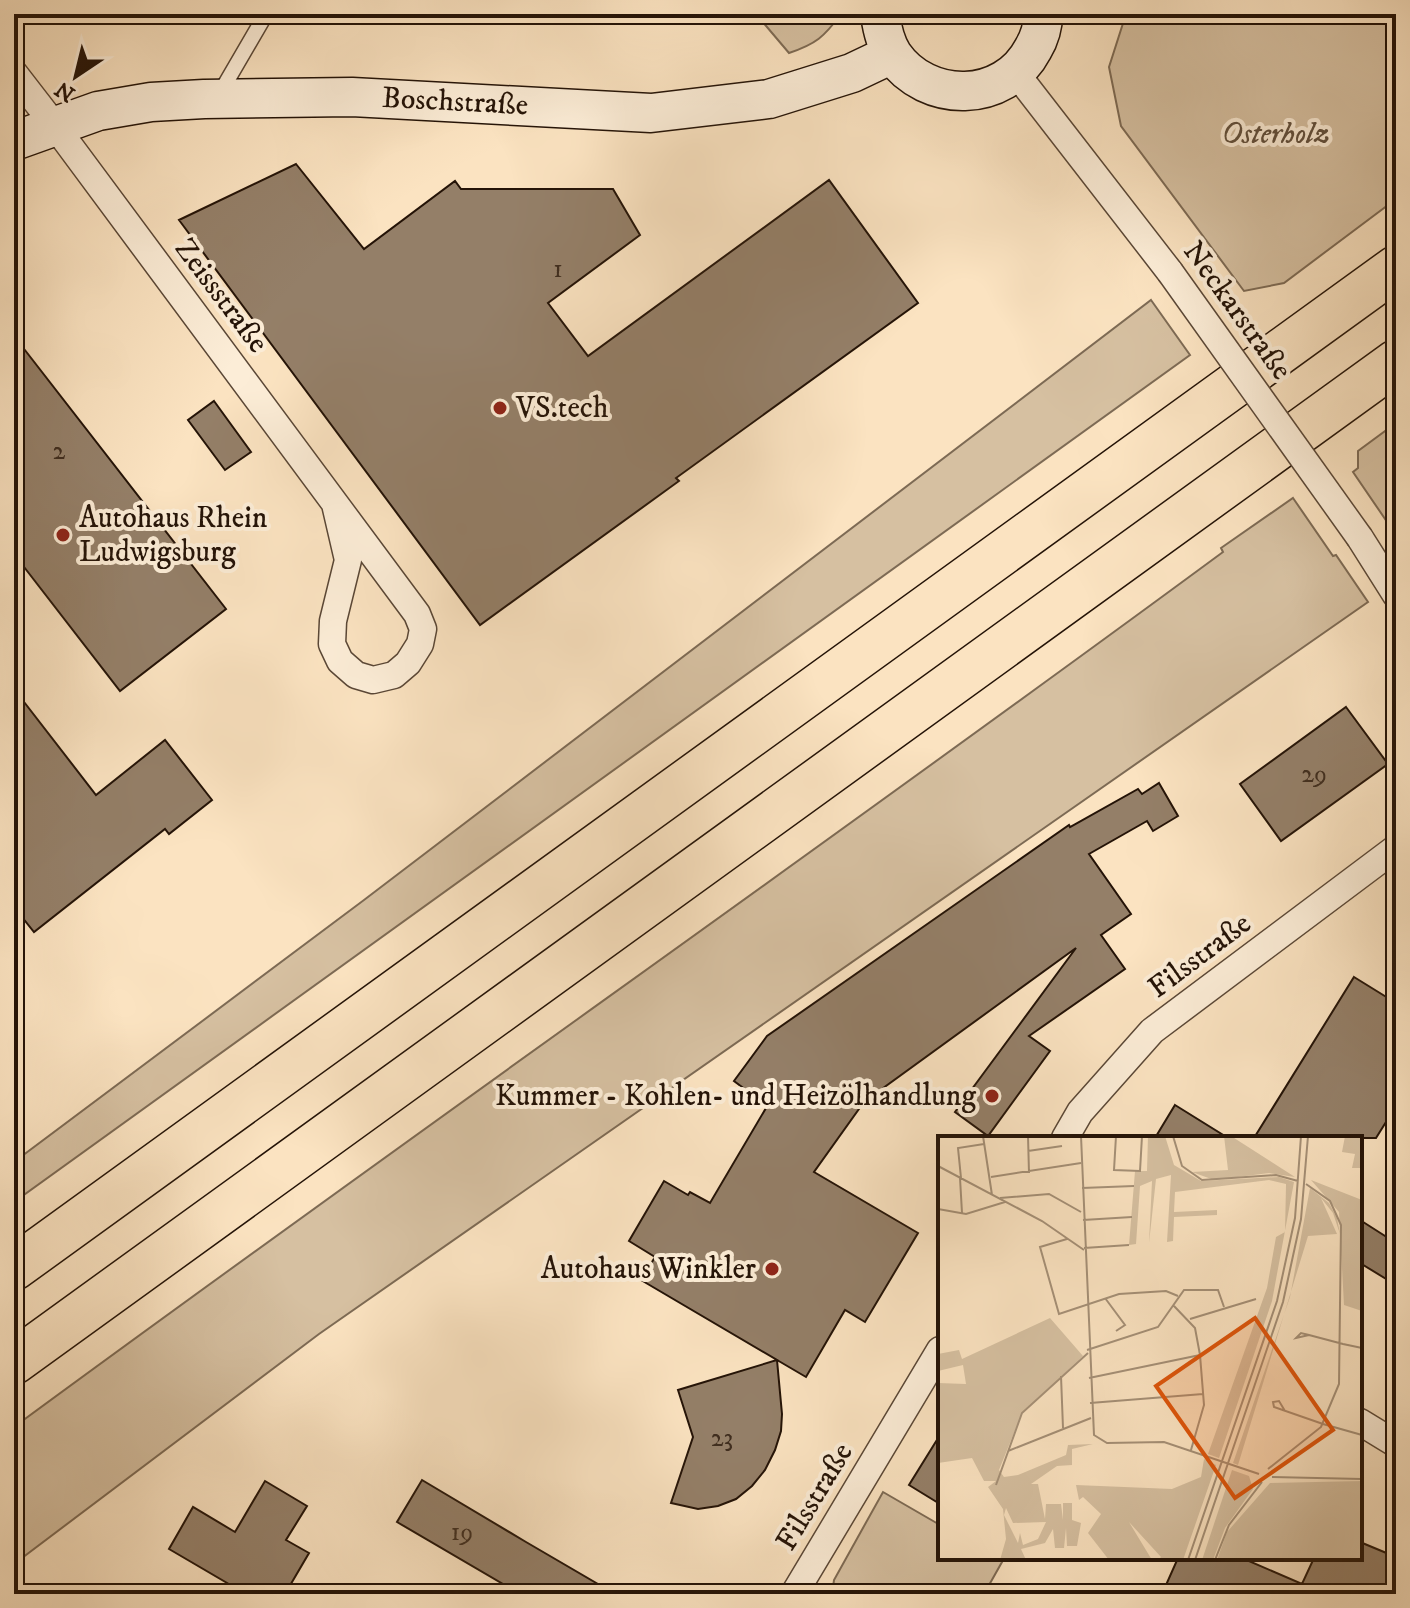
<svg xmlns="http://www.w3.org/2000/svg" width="1410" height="1608" viewBox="0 0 1410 1608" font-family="'IM FELL DW Pica',serif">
<rect width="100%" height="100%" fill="#fbe3c1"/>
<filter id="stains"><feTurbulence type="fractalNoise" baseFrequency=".0025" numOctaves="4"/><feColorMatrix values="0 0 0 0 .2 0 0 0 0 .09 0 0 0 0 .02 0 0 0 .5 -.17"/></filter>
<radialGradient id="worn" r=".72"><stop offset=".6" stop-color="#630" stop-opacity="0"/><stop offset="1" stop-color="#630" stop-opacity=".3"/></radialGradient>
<!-- green -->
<path fill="#d6c0a1" stroke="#7d6a54" stroke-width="2" d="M756,14H841C824,37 816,44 789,53Z
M1126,14H1396V199L1284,283L1244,291L1121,126L1109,67Z
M1151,300L1190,355L14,1202V1162L364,900Z
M1396,423V535L1353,472L1358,468V451Z
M1293,498L1333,556L1336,555L1368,602L319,1334L14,1564V1427C415,1132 823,847 1223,552L1221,548Z
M883,1492L940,1525V1558H996L1002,1562L984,1594H832L834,1580Z"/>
<!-- building -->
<path fill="#947f68" stroke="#241307" stroke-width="2" d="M296,164L364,249L455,181L461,189H613L640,235L548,303L588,356L829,180L918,303L676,478L679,481L480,625L179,220Z
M14,336L226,609L120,691L14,554Z
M214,401L251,452L225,470L188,420Z
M14,689L96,795L165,740L212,800L169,834L165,829L34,932L14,907Z
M1346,707L1388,764L1281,841L1240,784Z
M1159,783L1178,816L1153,831L1147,821L1089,854L1131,914L1101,935L1125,969L1029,1036L1050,1051L988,1136L955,1112L1076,948L864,1102L814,1172L918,1233L865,1322L845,1310L806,1377L777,1360L782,1414L781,1431L775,1450L765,1470L752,1486L736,1499L718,1506L698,1509L671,1503L693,1437L678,1390L777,1360L641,1280L655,1257L629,1241L664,1181L688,1195L690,1192L710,1203L766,1108L756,1102L758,1099L734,1081L767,1036L1069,825L1070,827L1138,789L1142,794Z
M1354,977L1396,1003V1106L1376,1138H1254Z
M1175,1105L1228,1138H1155Z
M1360,1220L1396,1243V1285L1360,1263Z
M940,1435V1504L909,1485Z
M422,1480L526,1542L615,1594H520L397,1522Z
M265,1481L307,1506L286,1540L309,1553L285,1594H246L169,1549L193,1507L235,1532Z
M1360,1542L1396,1557V1594H1162L1178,1558H1242L1302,1584L1314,1558H1360Z"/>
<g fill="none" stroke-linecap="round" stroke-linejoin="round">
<defs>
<path id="lane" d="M220,93L266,14"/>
<path id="street" d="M1015,72L1170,272
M14,73L55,126L417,614L423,629L420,644L408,663L394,675L373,680L356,675L340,661L332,644L333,621L348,560L335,504
M1360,538L1396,595
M1065,1138L1080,1112L1152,1031L1396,848
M1360,1422L1396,1444
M794,1594L940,1350"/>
<path id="secondary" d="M880,14C882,28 885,43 893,55C927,104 1004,104 1033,49C1039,39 1043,26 1043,14
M14,141L98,111L151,102L204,99L352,97L651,113L769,99L852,73L892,54"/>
<path id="highway" d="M14,1268L1396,268
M14,1362L1396,362"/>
</defs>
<!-- lane casing -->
<use href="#lane" stroke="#5a4736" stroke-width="17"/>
<!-- street casing -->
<use href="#street" stroke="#5a4736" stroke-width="29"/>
<!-- secondary casing -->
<use href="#secondary" stroke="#241307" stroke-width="41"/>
<!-- highway casing -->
<use href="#highway" stroke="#241307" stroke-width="47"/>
<!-- lane -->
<use href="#lane" stroke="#fcedd7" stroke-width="14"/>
<!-- street -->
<use href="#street" stroke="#fcedd7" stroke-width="26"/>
<!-- secondary -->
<use href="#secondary" stroke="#fcedd7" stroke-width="38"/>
<!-- highway -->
<use href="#highway" stroke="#fbe3c1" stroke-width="44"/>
<defs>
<path id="street-bridge" d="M1170,272L1360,538"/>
</defs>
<!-- street-bridge casing -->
<use href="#street-bridge" stroke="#5a4736" stroke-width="29" stroke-linecap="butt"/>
<!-- street-bridge -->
<use href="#street-bridge" stroke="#fcedd7" stroke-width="26"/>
</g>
<!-- markers -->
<g fill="#8f2418" stroke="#fcedd7" stroke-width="3">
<circle cx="500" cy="408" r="8"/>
<circle cx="63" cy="535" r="8"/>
<circle cx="992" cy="1096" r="8"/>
<circle cx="772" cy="1269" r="8"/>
</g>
<g text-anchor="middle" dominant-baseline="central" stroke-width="8" stroke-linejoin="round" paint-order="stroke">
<!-- number labels -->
<g font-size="26" fill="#402e1f">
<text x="558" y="269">1</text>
<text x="59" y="451">2</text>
<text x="1314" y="774">29</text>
<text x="722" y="1438">23</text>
<text x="462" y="1532">19</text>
</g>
<!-- street labels -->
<g font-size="30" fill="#241307" stroke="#fcedd7">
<text transform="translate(455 102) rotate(3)">Boschstraße</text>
<text transform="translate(221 296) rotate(53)">Zeissstraße</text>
<text transform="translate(1237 311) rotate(54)">Neckarstraße</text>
<text transform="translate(1200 956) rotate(-37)">Filsstraße</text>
<text transform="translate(815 1497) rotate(-59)">Filsstraße</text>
</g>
<!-- park labels -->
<g font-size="30" font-style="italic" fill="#62503d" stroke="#fcedd7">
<text x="1276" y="134">Osterholz</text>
</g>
<!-- poi labels -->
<g font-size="30" fill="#241307" stroke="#fcedd7" text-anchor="start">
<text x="516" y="408">VS.tech</text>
<text x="79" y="518">Autohaus Rhein<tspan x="79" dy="34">Ludwigsburg</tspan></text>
<text x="976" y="1096" text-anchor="end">Kummer - Kohlen- und Heizölhandlung</text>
<text x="756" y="1269" text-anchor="end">Autohaus Winkler</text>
</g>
</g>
<!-- overview -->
<g transform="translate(938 1136)">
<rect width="424" height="424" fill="#fbe3c1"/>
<path d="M210,0H227L236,29L263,45L341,41L356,46L334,165L281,322L270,318L329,152L338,101L347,96L348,48L331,44L237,56L236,76L279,74V79L236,81L235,105L229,106L233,39L218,43L211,107L214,45L202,50L198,108L191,109L197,35H209ZM286,0H293L357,41L331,37L276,44L254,36L290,34ZM407,0H424L423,32H414L417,18L404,16ZM373,44L424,64V175L406,169L401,76ZM372,52L391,67L399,82L402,98L395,77L383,62L399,98L370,100L300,329L295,327L352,161ZM112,182L145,220L84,277L61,334L66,341L80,339L128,319L130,309L155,308L134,313V329L119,330L93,348H100L107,383L108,368H123L125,384V367H134V384L143,387L139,410H129L128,392L126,412H117L115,393L107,407L83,413L88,424H62L68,403L65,373L50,351L58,345H46L34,322L0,327V247L28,248L25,229L0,235V218L21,214L24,223ZM68,372L75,387L108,386L100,403L85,409L82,397L80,407L66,379ZM266,323L278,329L245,424H220L223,421L191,386L214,424H171L150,397L163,378L145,361L141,364L138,349L234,353L263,341ZM294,334L311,340L315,353L287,392L275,424H264ZM424,345V424H279L289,396L332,347Z" fill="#d6c0a1" fill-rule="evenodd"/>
<path fill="none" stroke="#a59077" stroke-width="2" d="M45,0L54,59M90,0L91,37M143,0L156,299L169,307L226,306L321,338M178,0L176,34L202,35L204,0M235,0L244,30L264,44L338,39L360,45M90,15L124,10M0,30L104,85L146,114M53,41L143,27M22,42L24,77M23,42L20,12L46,8M144,52L196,50M62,62L111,58L143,76M0,73L28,78L67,66M145,84L194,81M129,103L102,111L121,178L181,158L228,155L240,160M146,112L191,109M167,162L187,189L178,195M236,170L257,192L262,219L266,269L253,314M252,183L318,163M371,199L358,202L363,197L371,199L405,208L424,212M149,214L220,191L246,154H280L286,171M123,240L125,292M151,242L262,219M152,267L265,258M347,275L341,265L335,266L336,271L385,288L424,299M70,315L153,282M330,333L383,291L401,248L403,89L392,65L368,48M334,341L424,343M58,349L84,277L150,217M250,424L339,165L357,82L363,0M257,424L345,166L363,83L370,0M277,424L291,389L324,346"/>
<path fill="#de560c" fill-opacity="0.15" stroke="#de560c" stroke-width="4" d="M317,182L395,294L297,362L218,250Z"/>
<rect width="424" height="424" fill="none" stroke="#241307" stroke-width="4"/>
</g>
<!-- margin -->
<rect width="1410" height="1608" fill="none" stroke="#fbe3c1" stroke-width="48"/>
<rect x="16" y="16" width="1378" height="1576" fill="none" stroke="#241307" stroke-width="4"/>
<rect x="24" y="24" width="1362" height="1560" fill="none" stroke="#241307" stroke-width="2"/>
<!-- north arrow -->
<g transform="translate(76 76) rotate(215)" stroke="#fcedd7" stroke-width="6" paint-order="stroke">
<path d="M0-6L14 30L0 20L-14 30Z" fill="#241307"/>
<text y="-12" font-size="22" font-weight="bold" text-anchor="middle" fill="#241307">N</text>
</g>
<rect width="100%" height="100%" filter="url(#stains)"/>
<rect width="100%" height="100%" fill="url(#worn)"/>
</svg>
